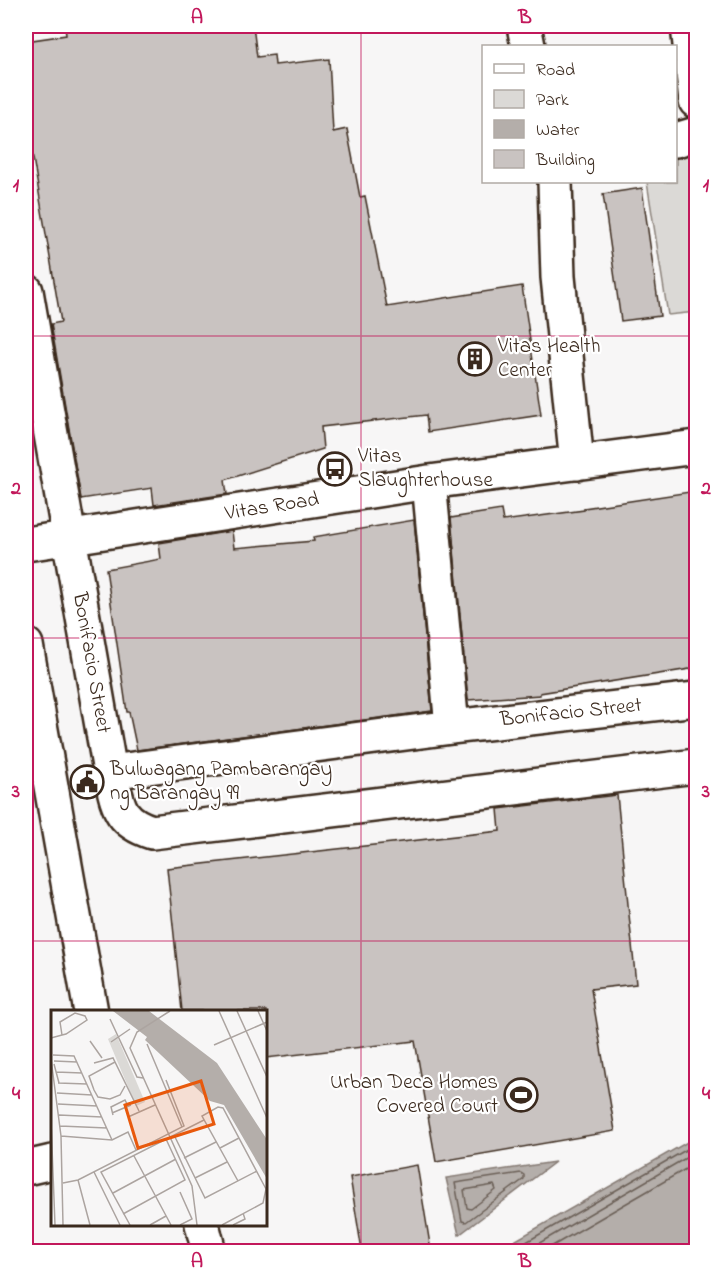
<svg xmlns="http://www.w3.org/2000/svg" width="722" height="1277" viewBox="0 0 722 1277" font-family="'Indie Flower',sans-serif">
<rect width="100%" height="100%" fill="#f7f6f6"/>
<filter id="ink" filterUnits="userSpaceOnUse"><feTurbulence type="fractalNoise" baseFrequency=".0167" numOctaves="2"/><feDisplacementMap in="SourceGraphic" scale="12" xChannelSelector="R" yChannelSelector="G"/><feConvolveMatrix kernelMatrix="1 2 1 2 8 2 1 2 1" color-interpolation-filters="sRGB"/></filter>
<g filter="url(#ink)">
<!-- green -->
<path fill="#dbd9d6" stroke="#8b827a" stroke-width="1.5" d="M696,155V312L668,315L647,182H676V157Z"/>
<!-- water -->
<path fill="#b4aeaa" stroke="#847972" stroke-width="1.5" d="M696,1137V1251H497Z
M555,1162L459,1235L446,1178Z"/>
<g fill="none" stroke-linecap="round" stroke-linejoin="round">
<!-- shore -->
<path stroke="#6b5f56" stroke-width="1.5" d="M521,1173L524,1175V1179L466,1222L462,1221L455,1183Z
M494,1185L496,1190L471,1209L467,1208L464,1190Z
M509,1252L696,1144
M524,1252L696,1152
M542,1252L696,1163"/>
</g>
<!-- building -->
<path fill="#c9c3c1" stroke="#3b2a1e" stroke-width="1.5" d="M65,26H253L257,57L274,55L275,65L329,59L333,132L347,129L360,197L365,196L387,307L522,286L541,415L428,432L426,415L321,427L323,449L225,480L227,494L154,505L152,488L81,499L51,324L61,322L26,117V41L66,35Z
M642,188L660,316L621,321L603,194Z
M696,491V668L540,693V695L468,700L451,518L501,510L503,521L584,510V508Z
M414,520L432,711L137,750L129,712H127L106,569L161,559L159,543L232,531L234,548L314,541L313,537Z
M617,795L636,984L591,989L615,1131L436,1162L415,1041L266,1058V1011H182L167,868L500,831L498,809Z
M417,1165L431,1251H362L350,1177Z"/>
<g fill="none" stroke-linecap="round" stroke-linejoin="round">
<defs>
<path id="minor" d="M524,26L528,46
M688,26L696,101
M676,140L696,134
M555,182L558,277L577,463
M26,291L110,772C118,804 117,821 152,832L696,766
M429,482L452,727
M26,544L429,482L696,447
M26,645L91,1012
M110,772L452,727L696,699
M26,1168L52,1162
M202,1224L209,1252"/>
</defs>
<!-- minor casing -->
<use href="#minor" stroke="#3b2a1e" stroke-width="38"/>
<!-- minor -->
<use href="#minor" stroke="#fff" stroke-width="33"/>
</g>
</g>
<!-- grid -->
<path fill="none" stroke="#c2185b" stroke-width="1.5" stroke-opacity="0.55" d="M361,26V1252M26,336H696M26,638H696M26,941H696"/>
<!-- icons -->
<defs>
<symbol id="building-ring" viewBox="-11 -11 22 22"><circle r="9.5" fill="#fff" stroke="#3b2a1e" stroke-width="1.5"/><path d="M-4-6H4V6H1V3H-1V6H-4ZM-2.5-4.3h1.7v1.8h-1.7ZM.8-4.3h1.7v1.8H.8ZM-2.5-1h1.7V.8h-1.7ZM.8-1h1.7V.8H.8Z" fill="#3b2a1e"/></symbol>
<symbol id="bus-ring" viewBox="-11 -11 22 22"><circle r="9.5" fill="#fff" stroke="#3b2a1e" stroke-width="1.5"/><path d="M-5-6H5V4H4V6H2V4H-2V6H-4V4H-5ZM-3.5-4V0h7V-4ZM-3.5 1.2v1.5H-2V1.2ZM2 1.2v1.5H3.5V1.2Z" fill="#3b2a1e"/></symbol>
<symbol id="civic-ring" viewBox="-11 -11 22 22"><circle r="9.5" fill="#fff" stroke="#3b2a1e" stroke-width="1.5"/><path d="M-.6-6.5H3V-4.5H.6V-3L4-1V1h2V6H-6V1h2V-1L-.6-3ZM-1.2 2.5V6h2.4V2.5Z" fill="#3b2a1e"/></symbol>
<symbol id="stadium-ring" viewBox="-11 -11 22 22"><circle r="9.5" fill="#fff" stroke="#3b2a1e" stroke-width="1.5"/><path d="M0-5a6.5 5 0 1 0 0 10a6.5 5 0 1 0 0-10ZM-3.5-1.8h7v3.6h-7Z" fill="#3b2a1e"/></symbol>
</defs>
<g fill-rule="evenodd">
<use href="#building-ring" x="456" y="340" width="38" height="38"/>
<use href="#bus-ring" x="316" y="450" width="38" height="38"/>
<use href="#civic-ring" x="68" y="763" width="38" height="38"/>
<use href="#stadium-ring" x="502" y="1076" width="38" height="38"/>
</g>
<g text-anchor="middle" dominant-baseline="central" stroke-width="4.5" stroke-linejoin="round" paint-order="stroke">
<!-- poi labels -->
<g font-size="21" fill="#3b2a1e" stroke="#fff" text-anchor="start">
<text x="498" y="347">Vitas Health<tspan x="498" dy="24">Center</tspan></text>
<text x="358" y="457">Vitas<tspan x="358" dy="24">Slaughterhouse</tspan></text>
<text x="110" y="770">Bulwagang Pambarangay<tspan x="110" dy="24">ng Barangay 99</tspan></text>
<text x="498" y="1083" text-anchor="end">Urban Deca Homes<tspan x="498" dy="24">Covered Court</tspan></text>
</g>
<!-- street labels -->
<g font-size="21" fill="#3b2a1e" stroke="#fff">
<text transform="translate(272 507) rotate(-9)">Vitas Road</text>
<text transform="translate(91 663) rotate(80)">Bonifacio Street</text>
<text transform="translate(571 713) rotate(-6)">Bonifacio Street</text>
</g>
</g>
<!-- overview -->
<g transform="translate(51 1010)">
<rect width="216" height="216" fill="#f7f6f6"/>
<path d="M65,24L94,92L85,96L57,29Z" fill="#dbd9d6"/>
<path d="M62,1H98L166,53L215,128L216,169L173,95L159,91L94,30L96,27Z" fill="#b4aeaa"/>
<path fill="none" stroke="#aca4a0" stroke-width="1.5" d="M119,1L86,22L79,38L141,176L146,215M168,1L216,108M186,1L216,67M207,1L216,21M59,9L86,67L92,68M0,28L11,25L15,24L36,10L34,6L24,3L9,12L11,25M39,31L51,48M60,32L79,19M96,34L131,117M163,35L216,12M2,45L23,46L61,130M0,49L10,126L12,215M3,51L26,52M64,52L38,66L43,80L47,87L59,89L69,85L74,76M43,53L62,48L88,101M3,54L8,73M5,62L31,63M7,73L36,74M6,83L41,85M7,94L46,96M61,103L80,95M8,105L51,107M62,105L60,97L74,90L77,96M77,107L104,95M0,111L4,215M9,116L56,118M123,125L154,188L206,161M10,126L61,130L77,122L85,140M169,138L188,128M83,146L120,215M133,148L165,132M43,162L69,215M144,168L176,152M27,170L39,215M12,173L27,170L133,116L115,70M129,182L141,209L129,215M62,183L125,149M72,204L134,170L115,129M79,215L50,162L153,110M99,215L115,206M171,215L212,193L215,179L172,98L167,97L151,106L187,171M182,215L194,209L192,203"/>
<path fill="#e8590c" fill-opacity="0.15" stroke="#e8590c" stroke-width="3" d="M150,71L163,114L87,138L74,95Z"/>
<rect width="216" height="216" fill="none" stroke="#3b2a1e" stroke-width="3"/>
</g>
<!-- margin -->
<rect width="722" height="1277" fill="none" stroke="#fff" stroke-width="66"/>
<!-- legend -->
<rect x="482" y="45" width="195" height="138" fill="#ffffff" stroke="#b1aaa5" stroke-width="1.5"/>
<rect x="494" y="64" width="30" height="9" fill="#ffffff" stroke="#b1aaa5" stroke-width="1.5"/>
<text x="536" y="75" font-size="18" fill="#3b2a1e">Road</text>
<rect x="494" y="90" width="30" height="18" fill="#dbd9d6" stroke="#b1aaa5" stroke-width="1.5"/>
<text x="536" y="105" font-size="18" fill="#3b2a1e">Park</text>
<rect x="494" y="120" width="30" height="18" fill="#b4aeaa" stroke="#b1aaa5" stroke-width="1.5"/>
<text x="536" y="135" font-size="18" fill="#3b2a1e">Water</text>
<rect x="494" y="150" width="30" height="18" fill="#c9c3c1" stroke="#b1aaa5" stroke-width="1.5"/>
<text x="536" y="165" font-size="18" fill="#3b2a1e">Building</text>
<rect x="33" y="33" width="656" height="1211" fill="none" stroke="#c2185b" stroke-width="2"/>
<g font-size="20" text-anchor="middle" font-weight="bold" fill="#c2185b">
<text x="197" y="23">A</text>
<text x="525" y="23">B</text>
<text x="16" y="191">1</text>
<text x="706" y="191">1</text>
<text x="16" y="494">2</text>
<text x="706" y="494">2</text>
<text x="16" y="797">3</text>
<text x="706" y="797">3</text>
<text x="16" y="1099">4</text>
<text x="706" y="1099">4</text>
<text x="197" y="1267">A</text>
<text x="525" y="1267">B</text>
</g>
</svg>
